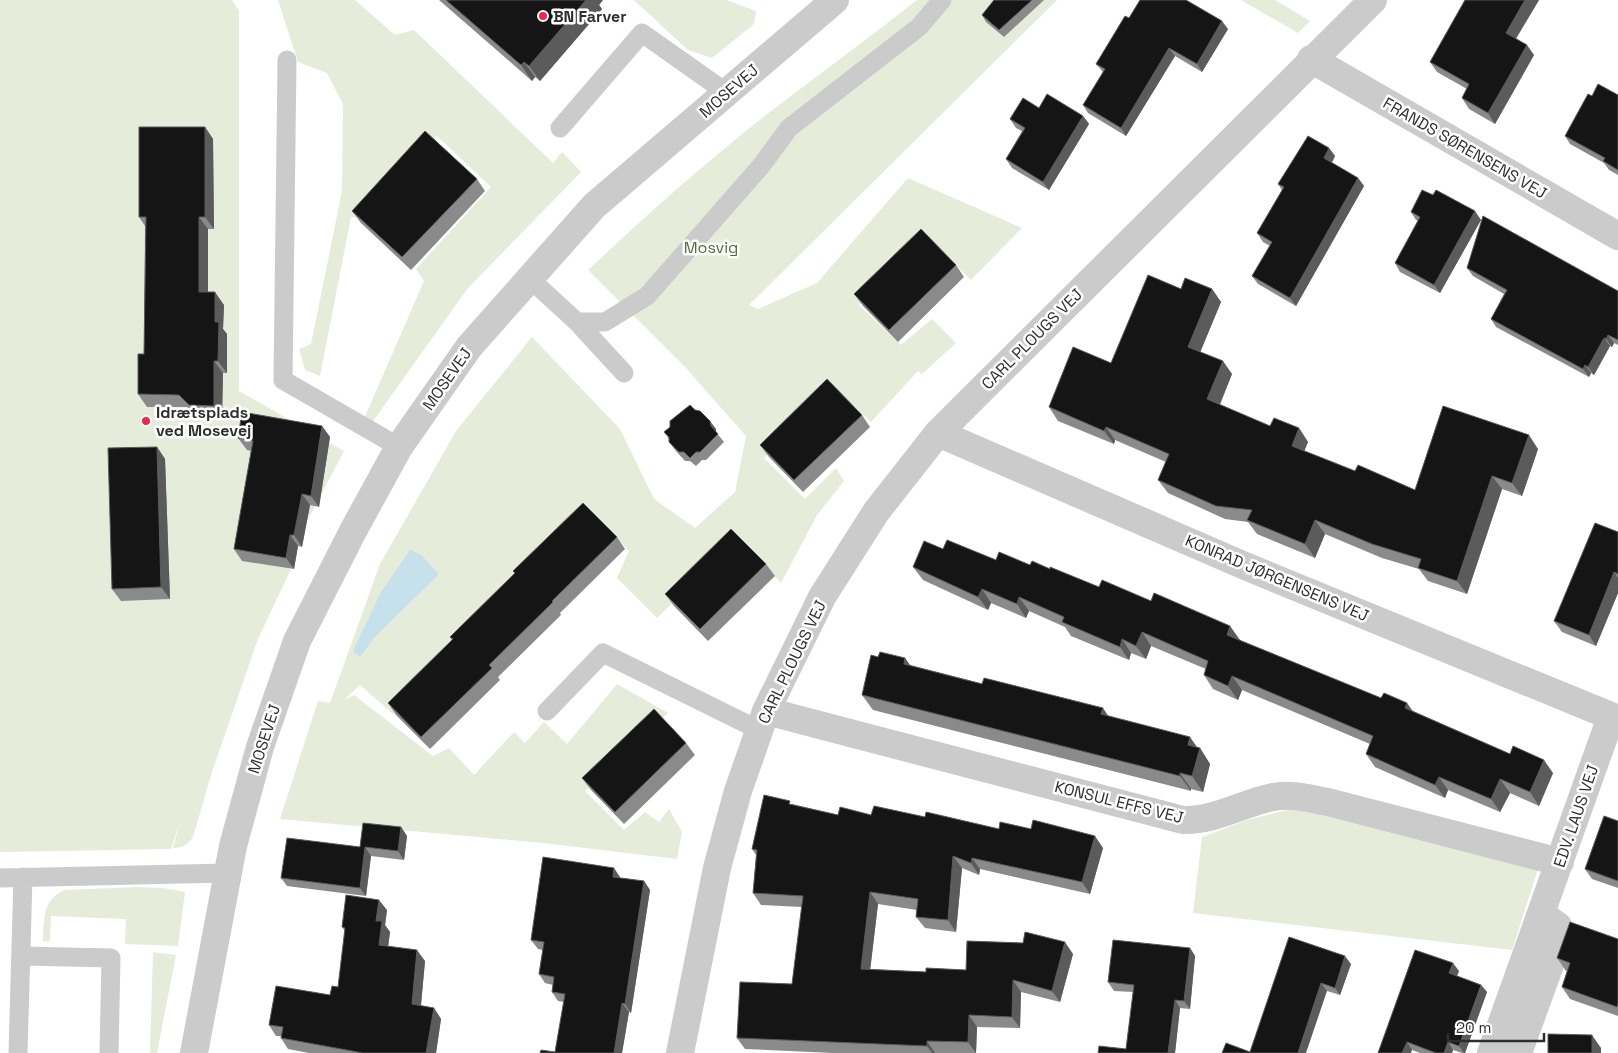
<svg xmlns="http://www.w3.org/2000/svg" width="1618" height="1053" viewBox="0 0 1618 1053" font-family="'Space Grotesk',sans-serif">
<rect width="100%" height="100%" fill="#fff"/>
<!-- green -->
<path fill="#e5ecda" d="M0,0H232L239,11V391L344,451L283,567L291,569L258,639L212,772L193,837C188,845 182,848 173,848L180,821L171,849L0,852Z
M278,0H355L395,35L414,30L553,163L562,152L581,172L468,288L371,424L363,421L424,281L416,269L491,187L437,136L361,218L351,217L320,376L305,370L299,349L311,344L342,191L343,104L327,73L298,62Z
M634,0H726L756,11L754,24L712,58L688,50Z
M917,0H1057L749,305L758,309L817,283L908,178L1022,228L971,280L928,237L859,305L901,345L932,319L956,343L922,374L918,371L871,422L835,388L764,458L805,499L836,468L844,481L817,515L781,583L739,537L657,618L617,578L629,551L592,512L393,714L360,685L344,700L354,695L433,756L449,748L474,775L514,732L525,743L544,722L567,744L617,684L668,713L585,791L624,830L645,812L659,822L669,809L682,832L677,859L543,843L280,819L318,701L330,703L380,564L456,431L532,337L620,429L654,499L695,528L735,492L746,436L685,367L588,270C648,214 709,159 775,108C822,72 870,37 917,0Z
M1241,0H1275L1310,21L1298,33Z
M1291,809L1341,817L1538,869L1512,950L1193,913L1202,837L1247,820Z
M138,887L164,888L185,892L178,946L125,944L126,919L51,916L50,941H43C44,919 42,901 64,890Z
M153,952L176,955L157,1053H150Z"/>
<!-- water -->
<path fill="#c6e1ec" d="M410,550L421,555L439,574L374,638L360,657L353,651L381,592Z"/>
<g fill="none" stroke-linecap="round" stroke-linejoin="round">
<!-- service -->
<path stroke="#cbcbcb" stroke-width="19" d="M287,60L283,380L399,447
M560,128L642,33L727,93
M529,278L577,322H605L647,296L761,166L789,128L919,27L942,0
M577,322L624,373
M547,711L603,653L759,730
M0,878L228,873
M21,956L111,958L109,1053
M18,1053L23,877"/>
<!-- minor -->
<path stroke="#cbcbcb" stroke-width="28" d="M1311,59L1618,236
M938,433L1245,566L1618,719
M766,711L1183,820C1215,821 1243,803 1273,797C1290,793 1311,799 1328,802L1560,862
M194,1053L233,846L260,747L297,641L353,531L399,447L469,347L594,206L835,0
M680,1053L717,868L738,791L766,711L822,597L876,512L938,433L1373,0
M1491,1053L1611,717
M1518,1053L1559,940L1558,926L1541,914"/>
</g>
<!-- wall -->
<path fill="#8a8a8a" d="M439,0H603L599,5L602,9L540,81L535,77L532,81Z
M994,0H1044L1004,37L986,22L982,15Z
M1539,0L1516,39L1534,55L1495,124L1469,109L1462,98L1467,89L1437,72L1430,62Z
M1129,18L1228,29L1202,72L1175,56L1126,136L1088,113L1083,105L1103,72L1096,64Z
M1618,95V175L1609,170L1604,163L1570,144L1565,136L1592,96Z
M1039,108L1083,116L1089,124L1049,190L1012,168L1006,159L1022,131L1016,128L1010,119Z
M205,127L213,139L214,229H208V292L224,305L223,329L227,334V373H223L222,418L197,417L187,407H147L138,394L144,354L145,226L139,217Z
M1329,148L1335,156L1332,163L1358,178L1364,186L1296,306L1258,284L1252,276L1270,246L1263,242L1257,233L1282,190L1278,184Z
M477,179L485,191L411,270L361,223L352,211Z
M1433,195L1481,220L1440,293L1400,272L1395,263L1418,221L1416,220L1411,212Z
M956,265L964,277L898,342L863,306L854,294Z
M1467,268L1618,291V345L1614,343L1612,347L1610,346L1594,375L1591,373L1589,377L1496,327L1491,319L1504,294L1473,276Z
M1181,289H1212L1221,302L1200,352L1232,374L1220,405L1270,426L1299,428L1308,442L1304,451L1355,471L1415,490L1538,449L1522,496L1502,489L1467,594L1428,581L1419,569L1382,558L1325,534L1315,558L1257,534L1248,522L1225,519L1168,493L1158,480L1166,462L1115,440L1114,444L1058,421L1049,407L1111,363Z
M862,415L870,427L803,492L769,457L760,445Z
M322,426L330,437L319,507L310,505L302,547L298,546L294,569L242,561L234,549L251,451L247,450L238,438Z
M716,429V432L724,442L706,460H702L696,466L690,461H685L675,450L669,442V439L664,432Z
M157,447L165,459L170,599L121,601L112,589Z
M1618,532V593L1596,646L1562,632L1554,621Z
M617,537L625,549L560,613L561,615L498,677L500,680L430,749L396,715L388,703L452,640L450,637L515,573L513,571Z
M943,549L996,560L1050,569L1099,587L1151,601L1230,626L1239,640L1413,711L1553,773L1539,806L1510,793L1500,812L1448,790L1445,798L1375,767L1366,754L1370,744L1242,690L1238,700L1213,689L1204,675L1206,669L1151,646L1146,659L1131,653L1129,660L1071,636L1065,627L1029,611L1026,618L991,603L988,610L923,580L913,567Z
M766,564L775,576L708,641L674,606L665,594Z
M878,657L905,658L910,665L1108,716L1200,748L1210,764L1203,792L1191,789V791L873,710L862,695Z
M686,743L695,755L624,824L591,790L582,778Z
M792,804L838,815H871L925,817L999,829L1103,848L1090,894L980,869L979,875L962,868L956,932L925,928L916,917L917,910L878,904L870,969L926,972L966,970L1073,954L1060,1002L1021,992L1020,1028L977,1027L976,1053H833L745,1049L737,1038L792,984L802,907L761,905L753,893L756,855L752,849Z
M1618,822V888L1592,879L1585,869Z
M401,827L407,836L404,860L371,856L366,896L287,886L281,878L360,847Z
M620,877V878L644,881L650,890L631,1013L629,1012L622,1053H540L555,1052L564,1002L558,1001L552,992L553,985L545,983L539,974L543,950L538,949L531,940Z
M387,910L385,925L390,932L388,946L425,961L421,1006L434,1008L441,1019L436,1053H309L288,1049L281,1038V1036H276L269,1025L330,995L338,987L345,931L342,927Z
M1289,937L1351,964L1340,995L1327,991L1250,1052Z
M1618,939V1016L1570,999L1562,987L1567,971H1566L1557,958Z
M1190,948L1195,956L1190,1009L1180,1008L1175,1053H1098L1126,1049L1133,992L1114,991L1108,982Z
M1459,971L1457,976L1481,985L1487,992L1465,1053H1462L1453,1050L1452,1053H1420L1412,1050L1378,1053Z"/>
<!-- shaded-wall -->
<path fill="#5b5b5b" d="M586,0H603L599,5L602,9L540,81L529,66Z
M1525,0H1539L1513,43L1506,33Z
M1222,21L1228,29L1202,72L1197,64Z
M1527,45L1534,55L1495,124L1488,113Z
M1169,48L1175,56L1126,136L1121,128Z
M524,62L535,77L532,81L521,65Z
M1083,116L1089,124L1049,190L1043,182Z
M205,127L213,139L214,229L205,217Z
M1329,148L1335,156L1329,167L1324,158Z
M1358,178L1364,186L1296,306L1290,298Z
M1475,211L1481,220L1440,293L1434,285Z
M199,217L208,229V304L199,292Z
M1212,289L1221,302L1197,360L1188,347Z
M215,292L224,305L223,329L227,334V373L218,361L215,322Z
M1608,335L1614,343L1612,347L1606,339Z
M1604,338L1610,346L1594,375L1588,367Z
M214,361L223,373L222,418L214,406Z
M1223,361L1232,374L1216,413L1207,399Z
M1585,365L1591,373L1589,377L1583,369Z
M710,421L716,429V434L711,426Z
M322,426L330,437L319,507L311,496Z
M1106,427L1115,440L1114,444L1104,431Z
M1299,428L1308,442L1301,459L1292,446Z
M1529,435L1538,449L1522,496L1512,483Z
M157,447L165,459L170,599L161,587Z
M1492,476L1502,489L1467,594L1457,581Z
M302,494L310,505L302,547L294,535Z
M1315,520L1325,534L1315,558L1305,544Z
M290,535L298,546L294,569L286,558Z
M1614,572L1618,578V593L1596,646L1589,635Z
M982,589L991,603L988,610L978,597Z
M1019,597L1029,611L1026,618L1017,604Z
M1230,626L1240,640L1236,649L1227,635Z
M1142,632L1151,646L1146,659L1136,646Z
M1122,639L1131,653L1129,660L1120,647Z
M905,658L916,674L904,664Z
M1232,676L1242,690L1238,700L1228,686Z
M1407,703L1417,717L1405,708Z
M1103,708L1113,723L1101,714Z
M1190,737L1199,750L1200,748L1210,764L1203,792L1192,776L1188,745Z
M1544,760L1553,773L1539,806L1530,792Z
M1180,773L1191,789V791L1180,776Z
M1439,777L1448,790L1445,798L1435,785Z
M1500,779L1510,793L1500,812L1491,799Z
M401,827L407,836L404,860L398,851Z
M1095,836L1103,848L1090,894L1082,882Z
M365,847L371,856L366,896L360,888Z
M953,856L962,868L956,932L948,920Z
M972,858L980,869L979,875L971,863Z
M614,868L620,877L619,886L613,877Z
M644,881L650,890L631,1013L625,1004Z
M870,892L878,904L869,980L861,969Z
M379,900L387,910L385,925L390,932L387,956L379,945L376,921Z
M1065,942L1073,954L1060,1002L1052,991Z
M1190,948L1195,956L1190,1009L1184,1001Z
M417,950L425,961L420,1015L412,1004Z
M1345,956L1351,964L1340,995L1335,988Z
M1453,963L1459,971L1455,981L1449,973Z
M1013,980L1021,992L1020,1028L1012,1017Z
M1321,983L1327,991L1306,1053H1298Z
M1481,985L1487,992L1465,1053H1464L1459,1046Z
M1175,1000L1180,1008L1175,1053H1168Z
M622,1003L629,1012L622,1053H614Z
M434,1008L441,1019L436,1053H426Z
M969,1015L977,1027L976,1053L968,1042Z
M1592,1035L1601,1048V1053H1592Z
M927,1041L935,1053H932L927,1046Z
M1407,1042L1412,1050L1411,1053H1402Z
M1448,1042L1453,1050L1452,1053H1444Z"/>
<!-- building -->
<path fill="#151515" stroke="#5b5b5b" d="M446,0H586L529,66L524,62L521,65Z
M994,0H1032L999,30L982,15Z
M1140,0H1186L1222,21L1197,64L1169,48L1121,128L1083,105L1105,69L1096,64L1125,16L1129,18Z
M1465,0H1525L1506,33L1527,45L1488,113L1462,98L1469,84L1430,62Z
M1598,84L1618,95V170L1603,161L1605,158L1565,136L1588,94L1592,96Z
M1047,94L1083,116L1043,182L1006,159L1025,128L1010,119L1023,98L1039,108Z
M139,127H205V217H199V292H215V322H219L218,361H214V406L189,405L179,395L138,394V354H144L146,217H139Z
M425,131L477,179L402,257L352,211Z
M1308,136L1329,148L1324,158L1358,178L1290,298L1252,276L1272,242L1257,233L1284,187L1278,184Z
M1422,190L1433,195L1436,190L1475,211L1434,285L1395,263L1420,217L1411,212Z
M1483,216L1618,291V340L1608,335L1606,339L1604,338L1588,367L1585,365L1583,369L1491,319L1507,290L1467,268Z
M921,229L956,265L889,330L854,294Z
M1148,275L1181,289L1185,278L1212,289L1188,347L1223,361L1207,399L1270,426L1274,418L1299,428L1292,446L1355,471L1358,465L1415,490L1443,406L1529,435L1512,483L1492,476L1457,581L1418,568L1421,559L1372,544L1315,520L1305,544L1247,520L1252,510L1216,506L1158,480L1169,454L1106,427L1104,431L1049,407L1073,347L1111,363Z
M827,379L862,415L794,480L760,445Z
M690,405L695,410L700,411L710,421L711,426L718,434L700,452H696L690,458L684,452H679L669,442V437L664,432L670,427V421Z
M242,412L322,426L311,496L302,494L294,535H290L286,558L234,549L253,441L238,438Z
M157,447L161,587L112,589L108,448Z
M583,503L617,537L552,601L553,602L489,665L492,668L421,737L388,703L453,639L450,637L515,573L513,571Z
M1595,523L1618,532V574L1614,572L1589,635L1554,621Z
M731,529L766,564L700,629L665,594Z
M947,540L996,560L999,552L1030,565L1032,561L1050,569V567L1099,587L1102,580L1151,601L1154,593L1230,626L1227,635L1381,698L1384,693L1407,703L1405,708L1510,754L1513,746L1544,760L1530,792L1500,779L1491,799L1439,777L1435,785L1366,754L1373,736L1232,676L1228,686L1204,675L1208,661L1142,632L1136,646L1122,639L1120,647L1062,622L1064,617L1019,597L1017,604L982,589L978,597L913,567L924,541L943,549Z
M880,652L905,658L904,664L982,684L984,678L1103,708L1101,714L1190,737L1188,745L1200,748L1192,776L1180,773V776L862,695L871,655L878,657Z
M654,709L686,743L615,812L582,778Z
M764,795L790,801L789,804L838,815L840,807L871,815L874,806L925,817L926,812L999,829L1000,822L1031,829L1033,820L1095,836L1082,882L972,858L971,863L953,856L948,920L916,917L918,899L870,892L861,969L926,972V968L966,970L967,941L1023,943L1025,932L1065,942L1052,991L1013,980L1012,1017L969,1015L968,1042L927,1041V1046L737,1038L740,982L792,984L803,896L753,893L757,850L752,849Z
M1604,816L1618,821V881L1585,869Z
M363,823L401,827L398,851L365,847L360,888L281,878L287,838L360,847Z
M543,857L614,868L613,877L644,881L625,1004L622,1003L614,1053H540L541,1050L555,1052L565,994L552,992L554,977L539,974L544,942L531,940Z
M346,895L379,900L376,921H382L379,945L417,950L412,1004L434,1008L426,1053H363L281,1038L283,1027L269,1025L276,986L330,995L332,986L338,987L345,928L342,927Z
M1570,922L1618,939V1003L1617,1007L1562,987L1570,963L1557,958Z
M1289,937L1345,956L1335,988L1321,983L1298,1053H1222L1226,1043L1250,1052Z
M1113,940L1190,948L1184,1001L1175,1000L1168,1053H1098L1099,1046L1126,1049L1134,985L1108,982Z
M1415,950L1453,963L1449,973L1481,985L1459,1046L1448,1042L1444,1053H1436L1407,1042L1402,1053H1378Z
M1548,1034L1592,1035V1053H1548Z"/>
<!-- markers -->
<g fill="#eb294b" stroke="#fff" stroke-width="2">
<circle cx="543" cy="16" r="5"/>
<circle cx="146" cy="421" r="5"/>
</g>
<g text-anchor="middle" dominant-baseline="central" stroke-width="5" stroke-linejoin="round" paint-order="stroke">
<!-- poi labels -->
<g font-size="16" font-weight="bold" fill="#2e2e2e" stroke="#fff" text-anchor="start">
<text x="553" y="16">BN Farver</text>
<text x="156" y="412">Idrætsplads<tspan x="156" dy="18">ved Mosevej</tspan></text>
</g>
<!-- street labels -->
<g font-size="16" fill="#2e2e2e" stroke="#fff">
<text transform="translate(729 91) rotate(-41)">MOSEVEJ</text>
<text transform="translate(1465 148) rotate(30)">FRANDS SØRENSENS VEJ</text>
<text transform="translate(1032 339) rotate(-45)">CARL PLOUGS VEJ</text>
<text transform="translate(447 379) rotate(-55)">MOSEVEJ</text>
<text transform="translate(1277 578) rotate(23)">KONRAD JØRGENSENS VEJ</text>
<text transform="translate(792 662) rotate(-64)">CARL PLOUGS VEJ</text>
<text transform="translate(264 739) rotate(-72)">MOSEVEJ</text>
<text transform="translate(1119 802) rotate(14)">KONSUL EFFS VEJ</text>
<text transform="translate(1576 816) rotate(-71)">EDV. LAUS VEJ</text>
</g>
<!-- park labels -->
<g font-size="16" fill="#556a3a" stroke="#fff">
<text x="711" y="247">Mosvig</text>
</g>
</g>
<!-- scale -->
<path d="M1448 1033v8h96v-8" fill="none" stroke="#2e2e2e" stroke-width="2.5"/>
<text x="1456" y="1033" font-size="15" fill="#2e2e2e" stroke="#ffffff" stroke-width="4" paint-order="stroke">20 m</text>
</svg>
